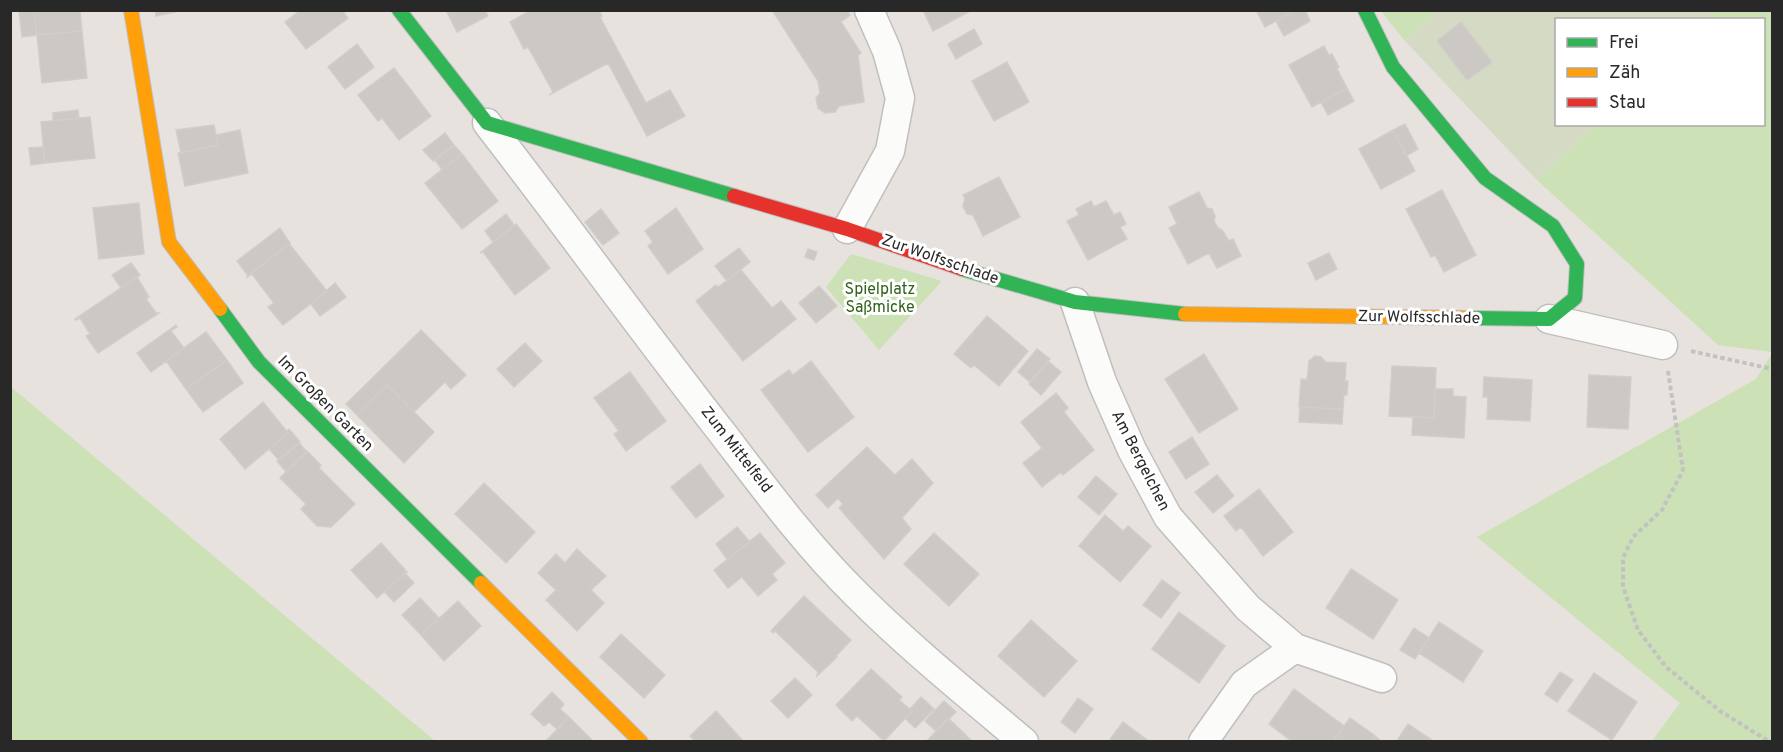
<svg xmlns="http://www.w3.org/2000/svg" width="1783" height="752" viewBox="0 0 1783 752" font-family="Overpass,sans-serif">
<rect width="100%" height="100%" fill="#e7e2dd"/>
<!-- green -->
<path fill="#cce1b5" d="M1381,11H1437L1405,41Z
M1715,11H1772V352L1718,345L1537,180L1595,125L1764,124V20L1705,19Z
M851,254L942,281L879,350L826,287Z
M1772,353V741H1652L1680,703L1477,537L1756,379Z
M10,387H11L435,741H11Z"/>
<!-- cemetery -->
<path fill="#d4dac4" d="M1437,11H1715L1705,19L1556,20V124L1595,125L1537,180L1405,41Z"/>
<!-- building -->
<path fill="#ccc8c4" stroke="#d1cdc9" stroke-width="1.5" d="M19,10H34L37,35L22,37Z
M34,10H80L82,31L37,35Z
M155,10H184L156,16Z
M301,10H342L348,18L306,49L285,22Z
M446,10H485L488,16L457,32Z
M531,10H599L602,16L600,17L646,103L670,90L685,116L647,136L608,63L549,95L553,92L528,47L524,49L510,22Z
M772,10H847L850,15L841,22L861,53L858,55L864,102L839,106L835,112L825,113L818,108L816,98L820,93L818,81Z
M923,10H972L933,31Z
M1256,10H1296L1265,27Z
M1296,10H1305L1310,21L1284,36L1276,21Z
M1461,22L1492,62L1467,80L1437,41Z
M974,29L982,44L956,59L948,44Z
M82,31L87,78L42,83L37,35Z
M357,44L374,67L345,89L328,67Z
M1324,46L1329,55L1332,54L1339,67L1337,69L1347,88L1312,107L1289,65Z
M1007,62L1029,102L994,121L972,81Z
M394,68L431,116L399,140L382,118L378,121L358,95Z
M1347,88L1354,101L1328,115L1321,102Z
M78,110L79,118L53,121V113Z
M90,117L95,158L45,163L41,122Z
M1405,124L1418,149L1406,156L1393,130Z
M214,125L218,145L181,153L176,130Z
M240,130L248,173L185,186L178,153L218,145L216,135Z
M1393,130L1415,171L1381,189L1359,149Z
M445,133L454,145L433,161L423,150Z
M454,145L462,154L442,170L435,160Z
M43,147L45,163L31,165L29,148Z
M462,154L498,201L462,229L425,183Z
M999,177L1020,217L983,236L973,215L967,214L963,206L965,199L963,195Z
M1442,190L1476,255L1444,272L1435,255L1431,257L1406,209Z
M1199,192L1207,208L1212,209L1215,216L1214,221L1218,228L1222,230L1229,241L1233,239L1241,256L1217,268L1209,253L1188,264L1169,228L1177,224L1169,207Z
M1091,201L1094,207L1106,201L1114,215L1120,212L1126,224L1120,227L1127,239L1088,260L1067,221L1079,215L1076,209Z
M139,203L144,254L99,259L93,208Z
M676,208L703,249L668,274L648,246L653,242L645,231Z
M601,209L619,233L603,245L585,222Z
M506,214L514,225L493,242L485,231Z
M516,224L550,268L515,295L483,252L480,253Z
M280,228L290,243L248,276L237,261Z
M290,243V245L327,291L283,325L268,307L274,303L252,274L246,278Z
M739,248L750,262L727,281L715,266Z
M808,249L817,252L814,260L805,257Z
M1329,253L1337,269L1316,280L1308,263Z
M131,263L140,275L121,288L112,275Z
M741,270L772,308L781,301L796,319L743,361L696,301L716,285L718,287Z
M137,277L149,297L146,299L156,313H159L98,353L86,336L90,334L80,318L76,320L75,319Z
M335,283L346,297L320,316L311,304Z
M819,286L837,306L816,323L799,303Z
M987,316L1028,351L999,386L974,365L971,368L954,354Z
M176,325L177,327L171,331L184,348L151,372L137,353Z
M421,330L466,375L451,389L445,382L414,412L387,385L357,415L346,404Z
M206,332L227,360L186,389L166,361Z
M525,343L542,361L514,387L497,369Z
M1037,349L1050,359L1030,382L1018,372Z
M1204,354L1238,409L1199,433L1165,379Z
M1315,356L1321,357L1326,362L1346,363L1345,381H1348L1347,395H1344L1343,409L1299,407L1301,379L1307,380L1309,361Z
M227,360L243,383L203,412L186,389Z
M811,361L854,417L808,452L761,390L789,370L793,375Z
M1048,361L1061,372L1041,395L1029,384Z
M1392,366L1436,368L1434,418L1389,416Z
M630,372L666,421L626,451L614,434L619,431L594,398Z
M1589,375L1631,377L1628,429L1587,427Z
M1484,377L1532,380L1530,421L1487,419L1488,397H1483Z
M387,385L434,432L404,463L357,415Z
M1435,389H1453V396L1466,397L1464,438L1412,435L1413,417L1434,418Z
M1056,393L1068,408L1064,412L1094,450L1063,475L1061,472L1042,487L1023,463L1042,448L1021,422Z
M263,402L288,433L245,469L220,439Z
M1300,407L1343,409L1342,424L1299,422Z
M289,429L300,442L279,460L269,449L288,433L287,431Z
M1192,437L1209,464L1186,479L1169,452Z
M299,443L307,452L286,472L277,461Z
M867,447L895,475L912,459L933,483L902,518L911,529L884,559L839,508L843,504L838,498L828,508L816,495Z
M307,451L321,465L319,468L355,504L331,527L317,526L301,509L306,504L280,478Z
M700,464L724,496L696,518L671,487Z
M1217,475L1234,496L1213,513L1195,492Z
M1096,476L1117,494L1099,515L1078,497Z
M484,483L535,532L506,563L455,514Z
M1259,489L1293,532L1263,556L1241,527L1236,531L1224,516Z
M1105,515L1123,531L1128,526L1151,546L1120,582L1079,546Z
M737,527L750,542L727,559L716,544Z
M760,533L785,563L772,574L777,580L758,596L742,577L728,588L714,570Z
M934,533L979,574L949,606L904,564Z
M381,543L407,572L377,598L351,570Z
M577,549L606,576L591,590L604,603L577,631L546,600L556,590L538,573L556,554L565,563Z
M1351,569L1398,600L1373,639L1326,608Z
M405,573L414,583L394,602L385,592Z
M1162,580L1180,593L1161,618L1143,605Z
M804,596L851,640L836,656L837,657L817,676L818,672L775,631L773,633L771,631Z
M420,598L439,618L421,635L402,615Z
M458,601L481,626L444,661L421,635Z
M1179,612L1225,646L1199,683L1152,649Z
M1031,620L1077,661L1044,697L998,656Z
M1439,622L1483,651L1463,682L1419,653Z
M1414,628L1429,638L1415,659L1400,650Z
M621,634L665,675L644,698L600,657Z
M871,669L902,697L899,700L912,711L884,741L857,716L852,721L836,705Z
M1560,672L1573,680L1557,702L1545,694Z
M1594,673L1637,702L1612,740L1568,711Z
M795,678L812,695L788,718L771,701Z
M1294,689L1344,726L1333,742H1293L1269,724Z
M552,692L564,704L560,709L569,717L557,729L549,722L544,726L531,714Z
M921,697L934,709L915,728L905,718L912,711L910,709Z
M1078,698L1093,709L1075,733L1061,722Z
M944,701L956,712L936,731L925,721Z
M716,711L743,741L742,742H696L690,736Z
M569,717L594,742H545Z
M948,718L949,719L973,742H926Z
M1350,718L1374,735L1371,742L1333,741Z
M1123,722L1150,742H1108Z
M1408,724L1435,742H1396Z
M1374,735L1382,742H1371Z"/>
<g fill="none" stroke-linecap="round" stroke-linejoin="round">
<defs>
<path id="street" d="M487,123C567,226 643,332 723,434C765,489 807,546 857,595C909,647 967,694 1024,742
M847,229L890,151L900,98L887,51L869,10
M1075,302L1102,382L1132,450L1168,517L1248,608L1295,648L1382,678
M1549,319L1663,345
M1203,742L1244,684L1295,648"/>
<path id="fast" d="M399,10L487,123L734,196
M1365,10L1393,67L1485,178L1553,226L1577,264L1575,298L1549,319L1470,318
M962,269L1075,302L1185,314
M220,309L259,362L481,583"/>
<path id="slow" d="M131,10L169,242L220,309
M1185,314L1470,318
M481,583L641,742"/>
<path id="jam" d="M734,196L847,229L962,269"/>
</defs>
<!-- street casing -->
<use href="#street" stroke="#c0bfbf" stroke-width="31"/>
<!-- fast casing -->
<use href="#fast" stroke="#c0bfbf" stroke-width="16"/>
<!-- slow casing -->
<use href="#slow" stroke="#c0bfbf" stroke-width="16"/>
<!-- jam casing -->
<use href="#jam" stroke="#c0bfbf" stroke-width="16"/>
<!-- path -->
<path stroke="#c3c2c2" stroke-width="4" stroke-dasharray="4.5 3" stroke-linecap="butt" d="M1691,351L1772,369
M1668,371L1683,470L1662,510L1633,537L1623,558V587L1638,630L1666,667L1720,711L1770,742"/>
<!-- street -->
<use href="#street" stroke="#fbfbfa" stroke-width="28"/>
<!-- fast -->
<use href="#fast" stroke="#30b455" stroke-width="14"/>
<!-- slow -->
<use href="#slow" stroke="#ff9f0a" stroke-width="14"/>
<!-- jam -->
<use href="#jam" stroke="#e5322d" stroke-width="14"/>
</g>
<g text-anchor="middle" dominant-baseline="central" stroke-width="6" stroke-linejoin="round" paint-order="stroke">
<!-- street labels -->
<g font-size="16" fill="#282828" stroke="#fff">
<text transform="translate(940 260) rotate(19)">Zur Wolfsschlade</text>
<text transform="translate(1419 318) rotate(1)">Zur Wolfsschlade</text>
<text transform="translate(325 404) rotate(45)">Im Großen Garten</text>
<text transform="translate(736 450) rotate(52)">Zum Mittelfeld</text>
<text transform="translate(1140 461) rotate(63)">Am Bergelchen</text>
</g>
<!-- park labels -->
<g font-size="16" fill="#2f631a" stroke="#fff">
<text x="880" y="290">Spielplatz<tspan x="880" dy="18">Saßmicke</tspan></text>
</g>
</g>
<!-- border -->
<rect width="1783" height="752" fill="none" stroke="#282828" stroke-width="24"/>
<!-- legend -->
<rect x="1555" y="18" width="210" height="108" fill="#ffffff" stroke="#a9a9a9" stroke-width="1.5"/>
<rect x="1567" y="38" width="30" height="9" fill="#30b455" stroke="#a9a9a9" stroke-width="1.5"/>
<text x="1609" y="48" font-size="18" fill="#282828">Frei</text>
<rect x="1567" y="68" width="30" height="9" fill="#ff9f0a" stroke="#a9a9a9" stroke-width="1.5"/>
<text x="1609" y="78" font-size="18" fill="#282828">Zäh</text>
<rect x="1567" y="98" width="30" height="9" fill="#e5322d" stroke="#a9a9a9" stroke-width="1.5"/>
<text x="1609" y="108" font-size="18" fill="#282828">Stau</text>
</svg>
